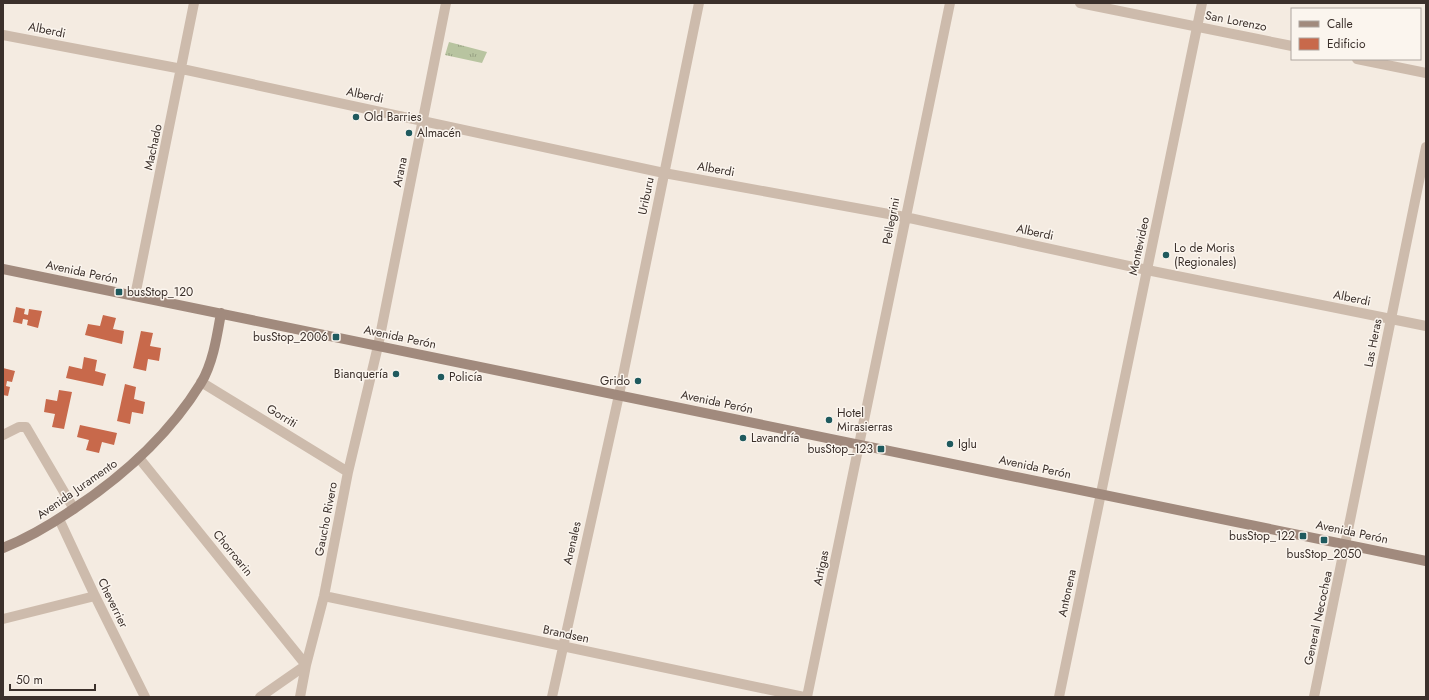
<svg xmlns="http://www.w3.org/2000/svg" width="1429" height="700" viewBox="0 0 1429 700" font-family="Jost,sans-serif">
<defs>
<pattern id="grass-tufts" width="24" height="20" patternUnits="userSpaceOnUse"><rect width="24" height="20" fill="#b8c4a0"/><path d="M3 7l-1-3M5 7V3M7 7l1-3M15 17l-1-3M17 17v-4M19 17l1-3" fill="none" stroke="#97a083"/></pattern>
</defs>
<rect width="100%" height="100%" fill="#f4ebe1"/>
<!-- grass -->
<path fill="url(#grass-tufts)" d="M449,42L487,52L482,63L445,55Z"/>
<!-- building -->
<path fill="#c8694b" d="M16,307L25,309L24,314L28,315L29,309L42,311L38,328L27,325L28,320L23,319L22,324L13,322Z
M103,315L116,318L113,329L124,331L122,344L85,335L88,324L100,326Z
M141,331L153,333L150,346L161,348L159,361L148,359L146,371L133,368Z
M84,357L97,360L95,371L106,374L103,386L66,378L69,366L82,369Z
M3,368L15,371L12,382L7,381L6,386L10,387L8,396L3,395Z
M125,384L136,387L134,399L145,402L143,414L132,412L130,424L117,421Z
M59,390L72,392L64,429L52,427L55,414L44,412L46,399L57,401Z
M80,425L117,433L114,445L102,442L99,453L86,450L89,440L77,437Z"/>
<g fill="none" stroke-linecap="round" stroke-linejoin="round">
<!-- street -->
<path stroke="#cdbbac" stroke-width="10" d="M1080,3L1292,46
M3,35L182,69L664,173L905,217L1147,270L1426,326
M1357,59L1426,73
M135,296L194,3
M201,382L348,472
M3,435L19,427H26L74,509
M139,458L306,665L260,697
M59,519L95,596L145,697
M324,596L804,697
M3,619L95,596
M300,697L306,665L324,596L348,472L378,346L446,3
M552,697L619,395L699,3
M807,697C856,466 901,234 950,3
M1059,697L1202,3
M1314,697L1426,147"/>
<!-- secondary -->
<path stroke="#a18a7d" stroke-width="10" d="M3,269L1426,561
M3,548C28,538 50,525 72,510C122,477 169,435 201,383C213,363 217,336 221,313"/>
</g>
<!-- markers -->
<g fill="#1f5a5e" stroke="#fbf5ee" stroke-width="1.5">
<circle cx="356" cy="117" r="4"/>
<circle cx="409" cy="133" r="4"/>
<circle cx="1166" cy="255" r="4"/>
<rect x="115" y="288" width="8" height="8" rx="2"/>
<rect x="332" y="333" width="8" height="8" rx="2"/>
<circle cx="396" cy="374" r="4"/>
<circle cx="441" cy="377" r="4"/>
<circle cx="638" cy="381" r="4"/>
<circle cx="829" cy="420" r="4"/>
<circle cx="743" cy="438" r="4"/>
<circle cx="950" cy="444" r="4"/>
<rect x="877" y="445" width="8" height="8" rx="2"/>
<rect x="1299" y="532" width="8" height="8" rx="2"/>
<rect x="1320" y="536" width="8" height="8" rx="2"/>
</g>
<g text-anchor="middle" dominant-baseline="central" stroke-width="3" stroke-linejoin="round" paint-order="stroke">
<!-- street labels -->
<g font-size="12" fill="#3b302b" stroke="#fbf5ee">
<text transform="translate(1236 21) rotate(11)">San Lorenzo</text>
<text transform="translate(47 30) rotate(11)">Alberdi</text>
<text transform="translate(365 95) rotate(12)">Alberdi</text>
<text transform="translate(153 147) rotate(-78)">Machado</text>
<text transform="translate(716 169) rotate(10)">Alberdi</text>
<text transform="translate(400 172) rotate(-78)">Arana</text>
<text transform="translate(646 196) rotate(-78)">Uriburu</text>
<text transform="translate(891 221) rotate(-79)">Pellegrini</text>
<text transform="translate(1035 232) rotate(12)">Alberdi</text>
<text transform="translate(1139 246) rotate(-78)">Montevideo</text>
<text transform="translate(82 272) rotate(12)">Avenida Perón</text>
<text transform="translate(1352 298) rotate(11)">Alberdi</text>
<text transform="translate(400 337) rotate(12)">Avenida Perón</text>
<text transform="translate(1373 343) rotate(-79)">Las Heras</text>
<text transform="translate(717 402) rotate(12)">Avenida Perón</text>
<text transform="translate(282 416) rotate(31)">Gorriti</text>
<text transform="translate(1035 467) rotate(12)">Avenida Perón</text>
<text transform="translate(77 489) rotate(-35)">Avenida Juramento</text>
<text transform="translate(326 519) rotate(-79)">Gaucho Rivero</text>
<text transform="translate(1352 532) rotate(12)">Avenida Perón</text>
<text transform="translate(572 543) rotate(-77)">Arenales</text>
<text transform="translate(233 553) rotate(51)">Chorroarin</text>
<text transform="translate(821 568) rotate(-78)">Artigas</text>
<text transform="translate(1067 593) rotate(-78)">Antonena</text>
<text transform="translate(113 603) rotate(64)">Cheverrier</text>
<text transform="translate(1318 618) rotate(-78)">General Necochea</text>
<text transform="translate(566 634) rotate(12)">Brandsen</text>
</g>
<!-- poi labels -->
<g font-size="12" fill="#3b302b" stroke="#fbf5ee" text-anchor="start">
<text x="364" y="117">Old Barries</text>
<text x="417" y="133">Almacén</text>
<text x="1174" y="248">Lo de Moris<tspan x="1174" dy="14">(Regionales)</tspan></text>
<text x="127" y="292">busStop_120</text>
<text x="328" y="337" text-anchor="end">busStop_2006</text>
<text x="388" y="374" text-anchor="end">Bianquería</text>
<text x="449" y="377">Policía</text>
<text x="630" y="381" text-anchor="end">Grido</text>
<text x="837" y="413">Hotel<tspan x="837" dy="14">Mirasierras</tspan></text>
<text x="751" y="438">Lavandría</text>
<text x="958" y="444">Iglu</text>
<text x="873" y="449" text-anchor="end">busStop_123</text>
<text x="1295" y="536" text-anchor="end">busStop_122</text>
<text x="1324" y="554" text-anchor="middle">busStop_2050</text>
</g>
</g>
<!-- border -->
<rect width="1429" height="700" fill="none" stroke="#3b302b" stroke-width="8"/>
<!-- legend -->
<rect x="1291" y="8" width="130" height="52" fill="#fbf5ee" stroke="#aea6a0"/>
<rect x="1299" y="21" width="20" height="6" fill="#a18a7d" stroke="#aea6a0"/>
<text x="1327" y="28" font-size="12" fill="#3b302b">Calle</text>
<rect x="1299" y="38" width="20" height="12" fill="#c8694b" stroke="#aea6a0"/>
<text x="1327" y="48" font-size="12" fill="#3b302b">Edificio</text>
<!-- scale -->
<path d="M10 684v6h85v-6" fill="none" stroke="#3b302b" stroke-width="2"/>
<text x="16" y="684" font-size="12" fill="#3b302b" stroke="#fbf5ee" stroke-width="3" paint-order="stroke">50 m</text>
</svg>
